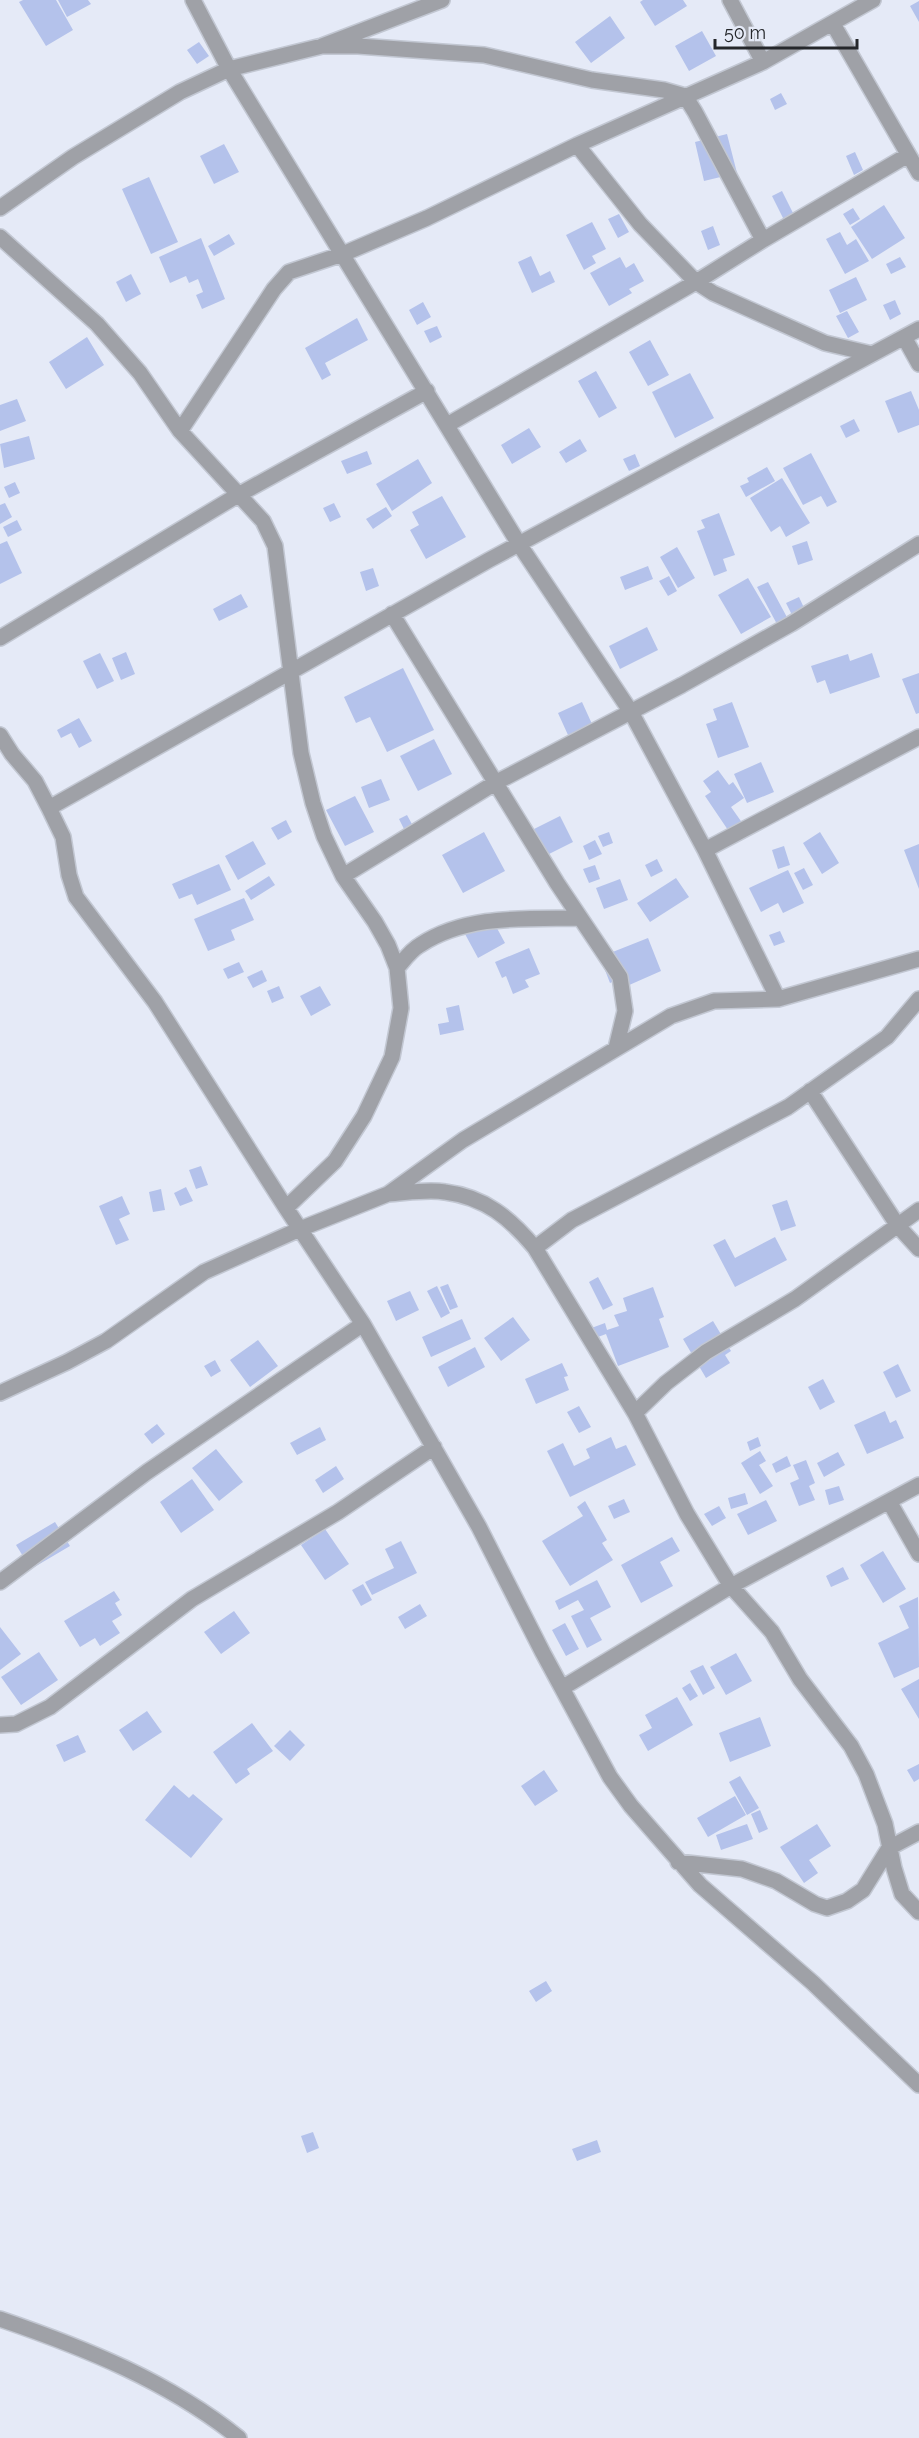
<svg xmlns="http://www.w3.org/2000/svg" width="919" height="2438" viewBox="0 0 919 2438" font-family="Raleway,sans-serif">
<rect width="100%" height="100%" fill="#e5eaf7"/>
<!-- building -->
<path fill="#b4c2eb" d="M23,0H56L73,30L46,46L19,2Z
M58,0H88L91,4L67,17Z
M643,0H683L687,6L655,26L640,2Z
M919,1V22L910,6Z
M610,16L625,38L591,63L575,42Z
M702,31L716,56L689,71L675,46Z
M199,42L209,56L197,64L187,50Z
M781,93L787,104L775,110L770,99Z
M727,134L737,173L704,181L695,142Z
M224,144L239,172L214,184L200,156Z
M855,152L863,170L854,175L846,156Z
M149,177L178,242L151,254L122,189Z
M782,191L797,221L787,226L772,196Z
M884,205L905,238L872,259L851,227Z
M853,208L860,219L850,225L843,214Z
M619,214L629,232L618,238L608,219Z
M592,222L606,249L592,256L596,263L584,270L566,235Z
M713,226L720,245L708,250L701,231Z
M840,232L847,245L856,239L869,261L845,274L826,239Z
M229,234L235,244L214,256L208,246Z
M201,238L225,299L202,309L196,295L203,292L198,279L189,283L186,276L170,283L159,257Z
M531,256L540,276L550,271L555,282L532,293L518,262Z
M620,257L626,268L634,263L644,281L629,289L632,293L609,306L590,273Z
M900,257L906,267L891,274L886,264Z
M131,274L141,294L126,302L116,282Z
M856,277L867,300L840,313L829,290Z
M895,300L901,314L890,320L883,305Z
M423,302L431,317L417,325L409,310Z
M847,311L859,332L848,338L836,316Z
M357,318L368,340L325,363L331,375L322,380L305,348Z
M437,326L442,337L430,343L424,331Z
M87,337L104,365L66,389L49,362Z
M650,340L669,375L648,386L629,352Z
M596,371L617,408L599,418L578,381Z
M690,373L714,418L675,438L652,392Z
M911,391L919,410V425L898,433L885,401Z
M17,399L26,421L0,431V405Z
M854,419L860,431L846,438L840,426Z
M529,428L541,447L512,464L501,445Z
M29,436L35,459L4,468L0,444Z
M580,439L587,451L566,463L559,452Z
M367,451L372,464L347,474L341,461Z
M811,453L837,502L827,507L821,496L803,505L783,468Z
M635,454L640,466L629,471L623,459Z
M418,459L432,483L392,511L376,484Z
M767,467L775,481L746,497L740,486L749,482L747,478Z
M782,478L810,523L786,537L780,526L771,532L750,498Z
M15,482L20,493L9,498L4,487Z
M442,496L466,537L426,559L410,530L419,525L412,512Z
M5,503L12,517L0,524V505Z
M334,503L341,517L330,522L323,508Z
M386,507L392,516L373,529L366,519Z
M719,513L735,555L723,559L727,571L714,576L697,531L705,528L701,520Z
M17,520L22,530L8,537L3,527Z
M7,541L22,573L0,584V544Z
M807,541L813,560L798,565L792,546Z
M677,547L695,578L678,588L660,557Z
M648,566L653,579L625,590L620,577Z
M373,568L379,586L366,591L360,572Z
M669,576L677,591L668,596L659,581Z
M748,578L771,617L741,634L718,595Z
M768,582L789,621L778,626L757,587Z
M241,594L248,607L219,621L213,609Z
M799,597L805,610L792,615L786,603Z
M647,627L658,650L620,669L609,646Z
M126,652L135,674L121,680L112,658Z
M100,653L114,681L97,689L83,661Z
M872,653L880,677L830,694L825,680L817,683L811,666L848,654L850,661Z
M403,668L434,730L387,752L370,717L356,723L344,697Z
M919,673V713L916,714L902,679Z
M582,702L592,724L568,735L558,713Z
M732,702L749,747L718,758L706,724L717,720L713,709Z
M79,718L92,741L79,748L71,733L61,738L57,730Z
M434,739L452,774L418,791L400,756Z
M761,762L774,792L747,803L734,774Z
M718,770L729,785L733,782L744,798L731,807L743,824L730,833L705,796L711,792L703,781Z
M381,779L390,800L369,808L361,787Z
M355,796L374,832L345,846L326,810Z
M407,815L413,826L404,829L399,819Z
M560,816L573,842L547,855L534,829Z
M286,820L292,832L278,840L271,828Z
M484,832L505,871L463,893L442,855Z
M609,832L613,843L603,847L598,836Z
M820,832L839,863L822,874L803,843Z
M595,840L602,854L589,860L583,846Z
M253,841L266,864L238,880L225,856Z
M919,844V889L904,850Z
M784,846L790,865L778,869L772,850Z
M657,859L663,871L651,877L645,865Z
M219,864L231,890L197,905L192,894L179,899L172,884Z
M595,865L600,879L589,883L583,869Z
M804,868L813,885L803,890L794,873Z
M788,870L804,903L783,913L778,903L761,912L749,888Z
M269,876L275,885L251,900L245,891Z
M676,878L689,897L650,922L637,903Z
M620,879L628,900L604,909L596,888Z
M244,898L254,920L231,930L235,940L208,951L194,919Z
M492,919L505,943L478,958L465,934Z
M780,931L785,942L774,946L769,935Z
M648,938L661,971L627,986L623,977L610,983L600,957Z
M529,948L540,974L525,980L529,987L513,994L506,976L502,978L495,962Z
M239,962L244,972L228,979L223,969Z
M262,970L267,981L253,988L247,977Z
M279,986L284,998L272,1003L267,991Z
M320,986L331,1005L311,1016L300,996Z
M459,1005L464,1030L440,1035L438,1024L449,1022L446,1008Z
M201,1166L208,1185L196,1189L189,1170Z
M186,1187L193,1201L180,1206L174,1193Z
M161,1189L165,1210L153,1212L149,1192Z
M122,1196L130,1214L119,1219L129,1240L116,1245L99,1206Z
M787,1200L796,1226L781,1231L772,1205Z
M775,1237L787,1260L735,1287L713,1245L725,1239L735,1258Z
M598,1277L613,1305L603,1310L589,1282Z
M448,1284L458,1307L450,1310L440,1287Z
M437,1286L450,1313L441,1318L427,1291Z
M653,1287L664,1317L659,1319L669,1347L618,1366L606,1334L590,1340L586,1330L605,1323L607,1330L619,1326L614,1315L627,1311L623,1298Z
M410,1291L419,1310L396,1321L387,1301Z
M513,1317L530,1340L501,1361L484,1338Z
M462,1319L471,1339L431,1357L422,1337Z
M713,1321L731,1351L725,1355L730,1363L706,1378L683,1339Z
M258,1340L278,1366L250,1387L230,1360Z
M475,1347L485,1367L448,1387L438,1367Z
M215,1360L221,1371L211,1377L204,1366Z
M562,1363L568,1376L564,1377L569,1390L536,1404L525,1379Z
M898,1364L911,1391L896,1398L883,1372Z
M823,1379L835,1402L820,1410L808,1387Z
M579,1406L591,1427L579,1433L567,1412Z
M885,1411L890,1423L896,1420L904,1438L867,1454L854,1425Z
M157,1424L165,1434L152,1444L144,1434Z
M320,1427L326,1440L297,1455L290,1443Z
M611,1437L616,1449L626,1445L636,1465L570,1497L547,1451L563,1443L574,1466L590,1458L586,1449Z
M758,1437L761,1446L750,1451L747,1442Z
M216,1449L243,1482L219,1501L192,1468Z
M760,1451L766,1461L759,1465L773,1486L760,1494L741,1463Z
M838,1452L845,1465L824,1477L817,1463Z
M787,1456L791,1466L776,1473L772,1464Z
M806,1460L815,1483L809,1486L815,1500L799,1506L790,1483L799,1479L793,1465Z
M336,1466L344,1479L323,1493L315,1480Z
M192,1479L214,1510L181,1533L160,1502Z
M839,1486L844,1500L829,1505L825,1490Z
M745,1493L748,1504L731,1509L728,1498Z
M624,1499L630,1512L614,1519L608,1506Z
M766,1500L777,1521L748,1535L737,1514Z
M585,1501L607,1540L602,1543L613,1560L570,1586L542,1541L583,1516L577,1507Z
M719,1506L726,1518L712,1526L704,1514Z
M55,1522L70,1546L31,1569L16,1545Z
M325,1529L349,1564L325,1580L301,1545Z
M672,1537L680,1551L660,1562L673,1586L641,1603L621,1565Z
M401,1541L417,1573L372,1595L365,1582L394,1568L385,1549Z
M883,1551L906,1589L883,1603L860,1565Z
M843,1567L849,1579L831,1587L826,1576Z
M597,1580L611,1607L590,1618L602,1640L587,1648L571,1616L584,1610L578,1600L559,1610L555,1601Z
M363,1584L372,1600L361,1606L352,1590Z
M114,1591L120,1600L115,1603L122,1615L112,1621L120,1633L100,1646L95,1638L80,1647L64,1621Z
M918,1597L919,1667L894,1678L878,1643L909,1628L899,1606Z
M420,1604L427,1616L405,1629L398,1617Z
M234,1611L250,1633L221,1654L204,1632Z
M565,1623L579,1649L566,1656L552,1630Z
M0,1627L21,1654L0,1670Z
M39,1652L58,1680L21,1705L1,1677Z
M736,1653L752,1681L726,1695L710,1667Z
M703,1665L715,1688L703,1695L690,1671Z
M919,1679V1719L901,1689Z
M690,1683L698,1696L690,1701L682,1688Z
M677,1697L693,1725L648,1751L639,1735L652,1728L645,1715Z
M147,1711L162,1732L133,1751L119,1730Z
M760,1717L771,1746L730,1762L719,1733Z
M252,1723L273,1751L247,1769L250,1774L236,1784L213,1752Z
M290,1730L305,1745L290,1761L274,1746Z
M78,1735L86,1752L64,1762L56,1745Z
M919,1764V1779L914,1782L907,1770Z
M544,1770L558,1791L535,1806L521,1786Z
M740,1776L759,1808L747,1815L729,1782Z
M174,1785L189,1798L193,1794L223,1819L191,1858L145,1820Z
M735,1796L746,1815L708,1837L697,1818Z
M760,1810L768,1829L759,1833L751,1814Z
M747,1824L753,1839L721,1850L716,1835Z
M817,1824L831,1846L809,1860L818,1873L804,1883L780,1847Z
M546,1981L552,1991L536,2002L529,1991Z
M313,2132L319,2148L307,2153L301,2136Z
M597,2140L601,2152L577,2161L572,2149Z"/>
<g fill="none" stroke-linecap="round" stroke-linejoin="round">
<defs>
<path id="minor" d="M193,0L229,69L519,544L631,712L705,850L778,999
M730,0L763,62
M833,24L919,173
M322,46H358L484,55L592,80L664,90L685,96L695,112L763,240
M577,145L640,224L696,282L713,293L825,343L872,354
M0,208L73,157L180,92L229,69L322,46L442,0
M0,237L97,324L140,373L180,431L263,521L275,546L301,753L313,803L324,836L343,876L375,922L388,945L397,968L401,1008L392,1057L364,1116L335,1161L286,1208
M904,337L919,364
M447,425L696,282L763,240L908,155
M180,431L274,289L289,272L343,254L427,218L577,145L763,62L873,0
M392,614L557,883L620,977L625,1011L616,1048
M0,638L238,495L427,391
M0,735L12,754L35,781L49,808L63,837L69,875L76,897L155,1002L286,1208L363,1324L479,1527L543,1653L610,1777L631,1806L700,1885L813,1983L919,2085
M49,808L489,560L919,329
M705,850L919,737
M343,876L495,783L682,685L791,624L919,544
M397,968C404,960 411,950 420,945C467,914 527,919 580,918
M810,1091L898,1226L919,1249
M388,1194C406,1193 427,1189 445,1192C485,1197 510,1218 535,1248L635,1413L687,1514L718,1565L731,1586L772,1632L800,1679L851,1746L866,1774L885,1824L894,1868L902,1894L919,1912
M535,1248L572,1220L788,1107L887,1037L919,999
M0,1393L67,1362L106,1341L204,1272L300,1229L388,1194L463,1140L671,1016L714,1001L778,999L919,959
M635,1413L666,1383L706,1352L795,1299L919,1210
M890,1503L919,1554
M0,1582L147,1472L363,1324
M562,1688L731,1586L919,1485
M0,1725L16,1724L50,1707L192,1599L338,1512L434,1447
M678,1862L742,1869L776,1881L815,1904L827,1908L847,1901L863,1890L889,1848L919,1832
M0,2319C85,2348 168,2381 239,2438"/>
</defs>
<!-- minor casing -->
<use href="#minor" stroke="#c2c7d2" stroke-width="18"/>
<!-- minor -->
<use href="#minor" stroke="#9fa1a7" stroke-width="15"/>
</g>
<!-- scale -->
<path d="M715 39v9h142v-9" fill="none" stroke="#25272b" stroke-width="3"/>
<text x="724" y="39" font-size="18" fill="#25272b" stroke="#e5eaf7" stroke-width="4.5" paint-order="stroke">50 m</text>
</svg>
